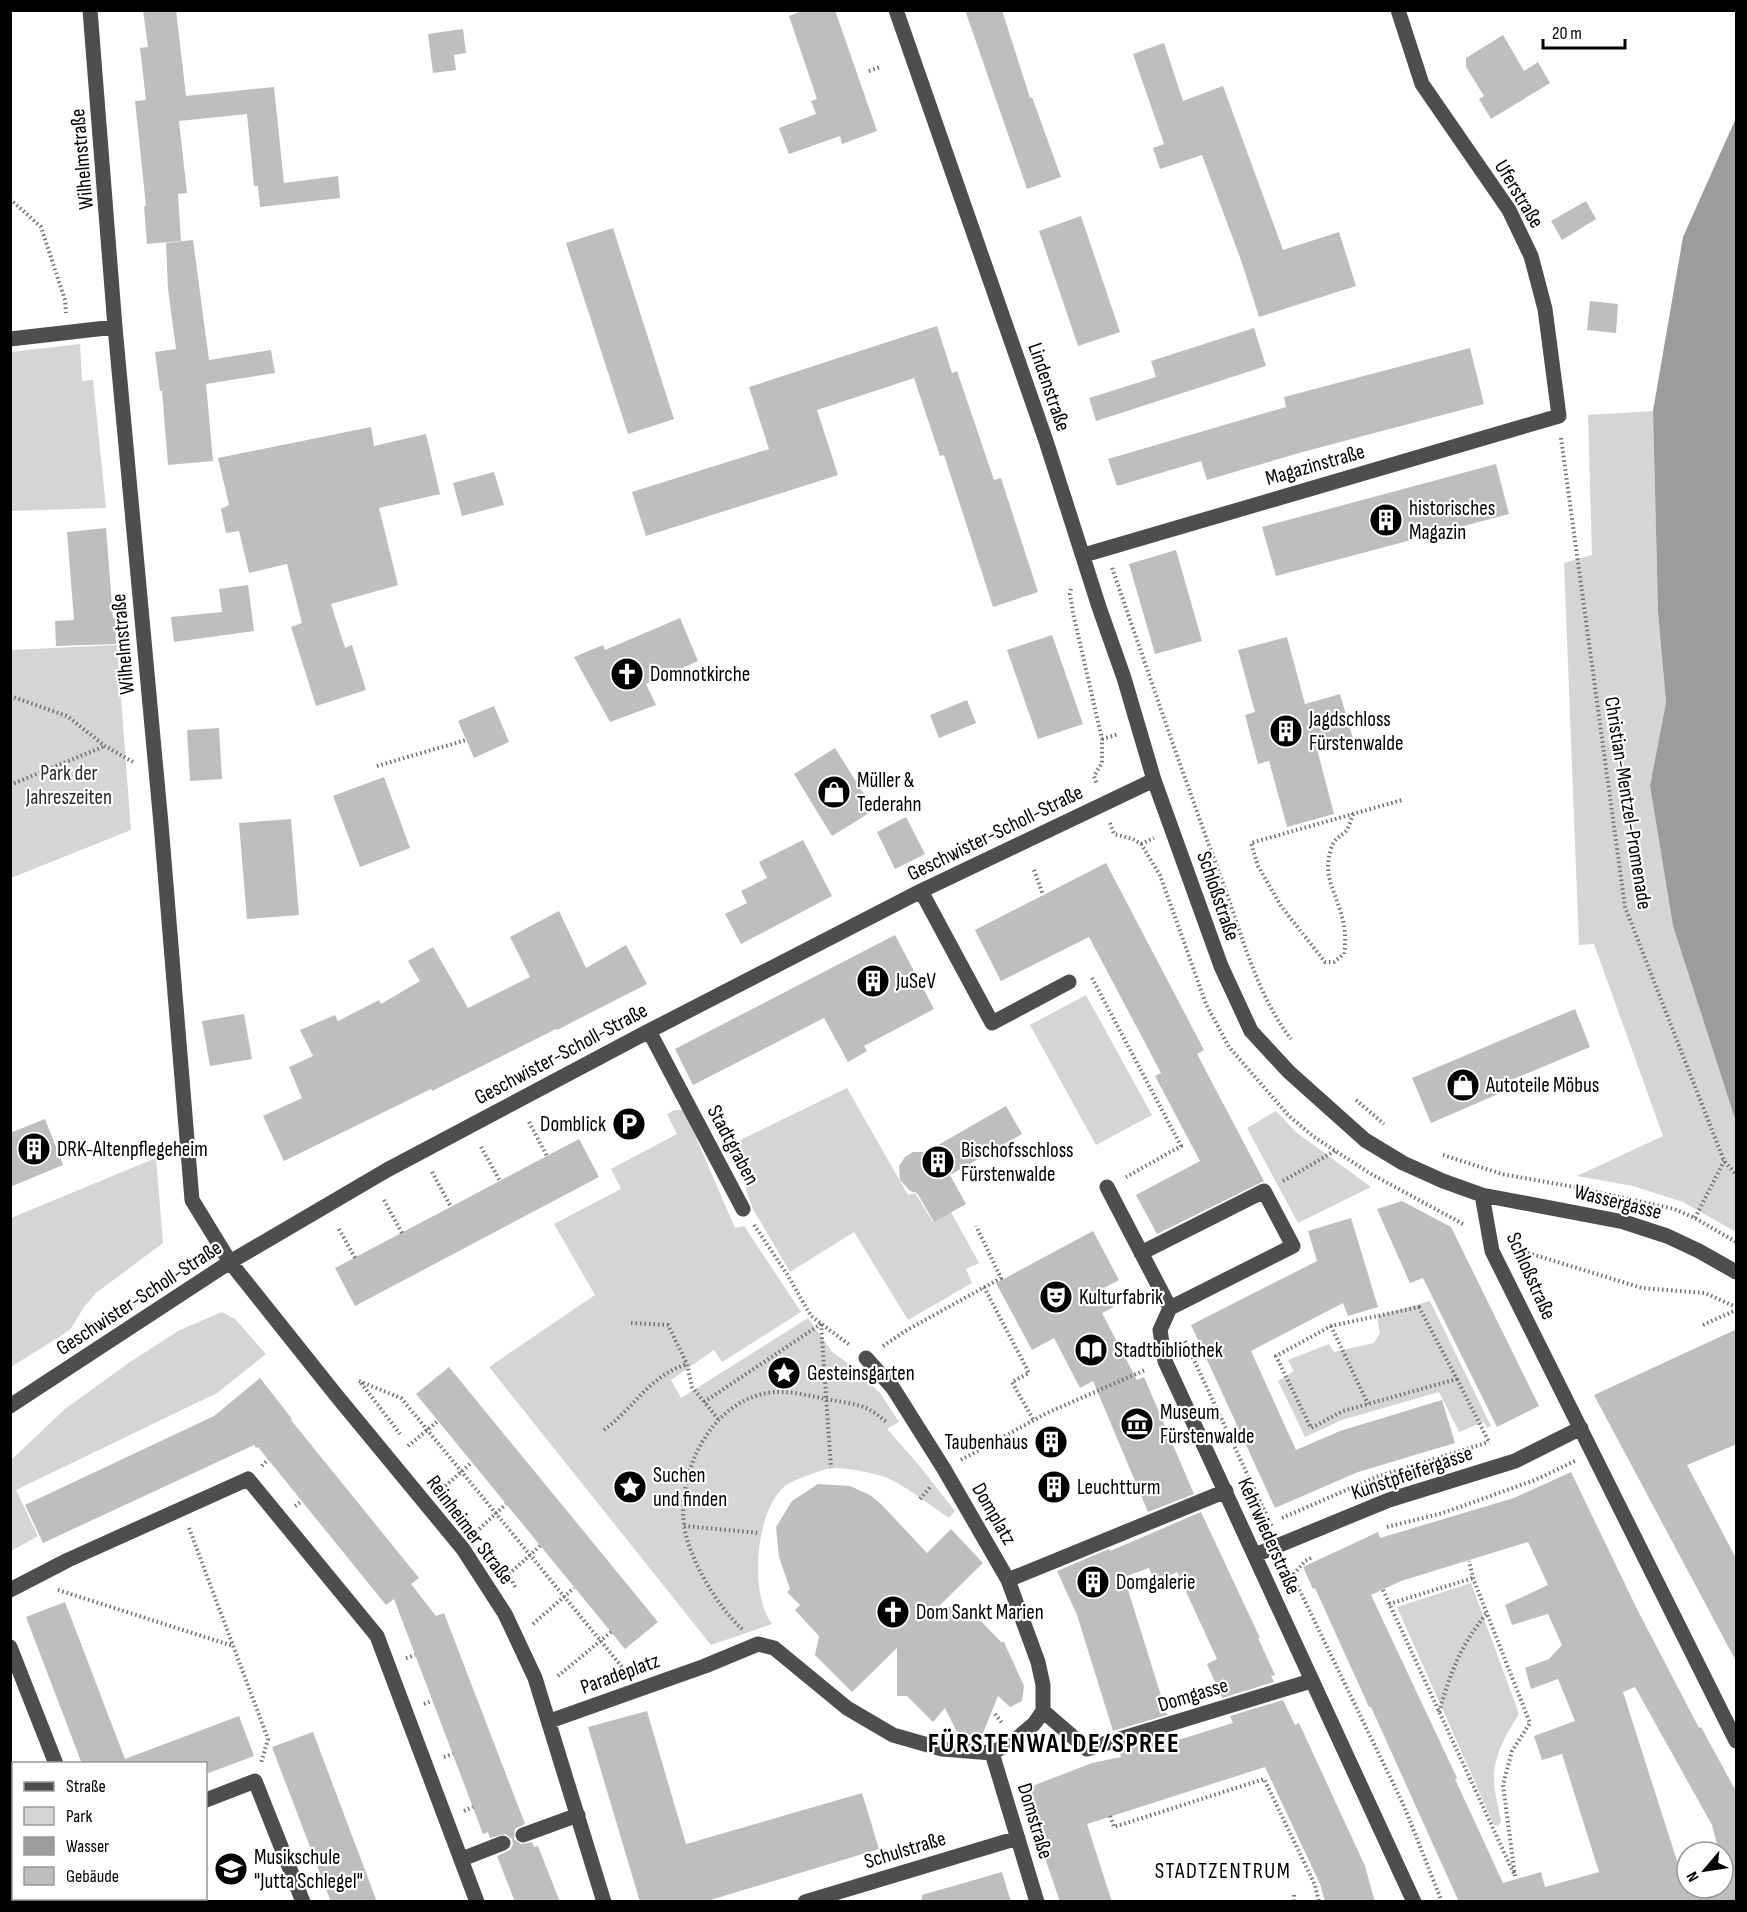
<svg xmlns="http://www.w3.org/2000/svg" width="1747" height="1912" viewBox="0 0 1747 1912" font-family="'Sofia Sans Condensed',sans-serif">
<rect width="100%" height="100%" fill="#fff"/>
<!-- green -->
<path fill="#d5d5d5" d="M80,344L82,381L93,380L106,508L11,511V352Z
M1653,411L1658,612L1666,702L1650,786L1673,926L1736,1122V1232L1683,1202L1633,1186L1577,1176L1663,1136L1594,944L1579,945L1564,563L1592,555L1588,415Z
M117,645L131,830L11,878V650Z
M1086,995L1152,1115L1096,1145L1030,1025Z
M847,1088L908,1195L915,1193L933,1222L951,1212L979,1263L966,1269L972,1283L908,1320L854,1232L790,1272L753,1209L730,1145Z
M674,1110H684L735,1228L744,1226L801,1312L722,1362L714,1350L671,1380L681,1398L808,1318L832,1352L852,1366L880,1393L899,1422L887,1429L918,1464L955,1511L949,1518C932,1507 905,1485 887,1478C871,1472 849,1468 832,1468C825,1468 791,1481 785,1486C755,1511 749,1594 772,1624L711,1645L489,1367L595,1295L554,1224L621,1189L611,1169L677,1134L667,1114Z
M1276,1111L1297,1133L1371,1187L1298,1223L1247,1128Z
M156,1158L163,1243L96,1293L84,1307L70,1330L11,1367V1218Z
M1430,1301L1491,1426L1487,1428L1484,1422L1459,1432L1439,1392L1342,1420L1305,1437L1278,1381L1294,1371L1288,1360L1329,1344L1334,1352L1374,1343L1380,1333L1377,1316Z
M222,1312L235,1319L266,1354L217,1393L16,1490L38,1536L11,1551V1460L65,1409L130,1362L180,1330Z
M1471,1583L1519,1714C1507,1733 1493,1756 1494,1780C1494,1794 1499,1808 1501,1822L1498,1826L1494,1825L1397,1607Z"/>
<!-- water -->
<path fill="#9c9c9c" d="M1736,118V1122L1673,926L1650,786L1666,702L1658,612L1653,411L1683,237Z"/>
<!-- building -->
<path fill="#bebebe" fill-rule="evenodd" d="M143,10H176L186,96L274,87L284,183L338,176L340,198L260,207L258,186H254L247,114L179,121L187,193L178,194L181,241L147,244L144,206H146L135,101L146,100L140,48L148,47Z
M804,10H835L877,131L842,144L840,136L789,154L779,128L816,114L811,101L817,99L789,16Z
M965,10H1002L1030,98L1032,97L1061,177L1027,189Z
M463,29L466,53L454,55L456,70L433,73L428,34Z
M1503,35L1524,71L1538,62L1550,83L1491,119L1479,99L1484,96L1466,67V58Z
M1164,43L1183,101L1223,86L1283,250L1339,232L1356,286L1259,317L1242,263L1202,155L1160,169L1153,148L1164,144L1133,54Z
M1586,201L1596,219L1562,240L1551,221Z
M1081,216L1120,332L1078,346L1039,231Z
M613,228L674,419L628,434L566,243Z
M193,240L209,360L271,350L275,373L206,384L213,461L168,465L162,391H160L155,352L176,349L168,289L166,243Z
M1590,301L1618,304L1616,333L1587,330Z
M937,326L952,373L957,371L994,480L1001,478L1038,592L993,607L944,455L940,456L914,378L817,410L838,475L646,536L632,492L769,449L749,387Z
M1254,328L1266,366L1096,421L1089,398L1156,377L1151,361Z
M1470,348L1484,404L1299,453L1207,480L1201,461L1117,486L1108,459L1286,407L1284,397Z
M371,427L374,446L426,434L440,494L379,508L398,585L331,604L345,648L352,645L366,690L316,706L291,627L302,623L287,564L249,573L239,531L226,533L221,509L229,505L218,458Z
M1496,464L1509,514L1276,576L1262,527Z
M494,472L504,505L462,516L453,483Z
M106,528L113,618H115L116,644L56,646L55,621L74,620L67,532Z
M1176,550L1202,641L1155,654L1129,564Z
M248,585L254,631L174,642L171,617L222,612L219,589Z
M680,618L698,661L646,684L656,705L610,722L574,657L603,645L605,650Z
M1052,635L1083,724L1038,739L1007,650Z
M1287,637L1305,704L1340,694L1353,739L1317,749L1334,814L1287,827L1269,761L1258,764L1245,715L1255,712L1238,650Z
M967,700L976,723L939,738L930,715Z
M494,706L509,742L474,758L458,721Z
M219,728L222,779L190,781L187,730Z
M835,748L874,810L832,836L794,774Z
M384,777L410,848L360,867L333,796Z
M906,817L925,854L895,869L877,832Z
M291,819L299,915L247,919L239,823Z
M803,840L832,896L741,944L725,914L747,903L741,891L767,878L759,862Z
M1106,863L1204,1050L1197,1054L1264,1181L1157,1234L1136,1195L1200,1161L1155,1076L1161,1073L1089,937L1001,981L975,930Z
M559,911L586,968L626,945L647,984L557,1030L556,1029L432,1091L431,1089L284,1161L263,1116L302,1098L289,1067L313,1056L300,1030L335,1015L338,1021L379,1000L381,1004L420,981L408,961L433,947L468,1008L530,977L510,937Z
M895,935L934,1009L864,1046L867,1051L848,1062L824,1018L693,1085L675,1049Z
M1575,1009L1590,1047L1509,1081L1512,1088L1431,1123L1412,1078Z
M244,1014L252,1059L210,1066L202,1021Z
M1006,1106L1022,1134L950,1175L966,1204L934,1222L917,1193L910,1191L900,1180L899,1166L905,1157L913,1152H926Z
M45,1119L63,1165L10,1187V1133Z
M579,1139L599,1177L355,1306L335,1268Z
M1402,1201L1451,1227L1539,1406L1497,1427L1423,1278L1410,1283L1377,1209Z
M1351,1218L1378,1307L1348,1316L1343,1303L1251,1351L1296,1450L1340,1431L1442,1400L1455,1443L1358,1472L1275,1508L1191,1325L1317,1261L1308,1231Z
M1093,1231L1119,1280L1104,1288L1114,1307L1102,1313L1137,1380L1144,1377L1194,1494L1148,1512L1093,1381L1080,1388L1054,1338L1032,1350L996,1283Z
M1737,1329V1444L1687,1465L1737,1560V1663L1594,1395Z
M449,1367L658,1622L625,1649L416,1394Z
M260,1378L292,1419L291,1420L419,1578L411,1584L436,1616L444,1613L525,1824L515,1829L514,1839L521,1844L532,1842L534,1847L538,1846L560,1902H515L497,1856L510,1850L513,1844L512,1839L505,1834L490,1838L488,1832L483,1834L394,1599L386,1605L258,1447L256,1448L254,1445L43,1543L25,1505L214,1416Z
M1571,1472L1638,1611L1699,1728L1701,1727L1737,1793V1902H1459L1371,1707H1369L1315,1588L1313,1589L1303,1567L1378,1532L1380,1538L1514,1498ZM1528,1542L1548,1585L1505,1605L1512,1625L1548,1614L1562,1645L1549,1659L1525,1668L1531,1689L1558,1679L1575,1721L1534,1736L1542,1760L1562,1754L1599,1872L1545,1887L1541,1872L1503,1883L1455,1779L1457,1778L1371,1595L1401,1581ZM1635,1687L1712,1825L1719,1852H1723V1888H1687V1862L1678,1864L1623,1692Z
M818,1484L850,1486L870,1495L881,1504L927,1553L951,1529L983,1563L939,1606L980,1610L979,1619L1001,1642H1004L1024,1686L1022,1701L1010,1707L998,1696L981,1738L974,1742L966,1741L959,1736L945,1708L933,1722L907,1696H897V1648L852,1692L815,1655L819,1636L795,1610L800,1605L787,1592L790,1589L779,1557L776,1527L792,1501Z
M1201,1512L1260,1638H1258L1275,1675L1271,1676L1274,1682L1222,1698L1207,1664L1217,1659L1177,1572L1155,1582L1149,1568L1124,1577L1167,1715L1113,1731L1077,1615L1057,1571L1109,1549L1110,1551Z
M65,1602L125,1759L239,1716L254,1756L206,1774V1764H82L26,1617Z
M1283,1700L1295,1725L1299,1723L1365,1866L1375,1902H1325L1320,1884L1265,1767L1087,1824L1112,1902H1060L1022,1790L1092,1763L1121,1757L1119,1750L1173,1733L1175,1741L1233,1723L1230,1716Z
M647,1711L686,1844L862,1793L879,1849L704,1902H640L588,1727Z
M313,1732L377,1902H331L272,1747Z
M1002,1872L1011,1902H922V1895Z"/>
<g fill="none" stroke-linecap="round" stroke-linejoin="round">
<!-- path -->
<path stroke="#707070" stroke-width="4" stroke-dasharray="1.5 3" stroke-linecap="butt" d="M869,71L881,67
M10,199L41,227L65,300L66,313
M1561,438L1625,907L1724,1161L1736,1174
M1112,568C1149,674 1185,781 1224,886C1243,938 1257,995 1291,1039
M1071,589L1070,594L1073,613L1102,739V763L1094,776L1097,785
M10,696L67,716L105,746L135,763
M1102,739L1119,734
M377,766L466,740
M10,785L105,746
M1353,814C1351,819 1349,828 1345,832C1338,838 1334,839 1331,849C1324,872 1331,883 1338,904C1344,920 1347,937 1344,954L1334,962H1325L1281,906L1258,866L1251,843L1402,800
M1110,823L1114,834L1133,839L1141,844L1160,875L1206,1004L1229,1047L1289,1116L1314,1137L1371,1174L1465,1225
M1141,844L1154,838
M1034,870L1043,895
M1092,978L1181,1146L1126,1177
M1356,1100L1384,1124
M529,1122L547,1156
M481,1147L500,1181
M1443,1155L1502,1174L1574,1187L1674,1209L1695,1218L1736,1242
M432,1172L451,1207
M1283,1181L1335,1151
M384,1200L402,1233
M1695,1218L1724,1161
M754,1225L787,1274L811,1316L851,1346
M339,1229L355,1258
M1515,1249L1642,1288L1705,1293L1736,1307
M984,1287L1029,1373L1012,1382L1034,1421
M1419,1307L1457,1379L1343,1411L1311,1428L1276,1356L1331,1326Z
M631,1323L668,1325L687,1364L692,1387L718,1419
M821,1324L831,1468
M1703,1325L1736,1310
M1331,1326L1368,1404
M1185,1341L1272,1527
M883,1346L907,1330L1001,1278L976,1226
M1457,1379L1489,1442
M359,1381L401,1398L627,1673
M361,1383L400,1434
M704,1402L821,1324
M604,1430C634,1408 649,1376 687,1364
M408,1446L438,1421
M961,1460L1047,1413L1145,1370
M262,1466L268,1459
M442,1489L472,1462
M920,1499L931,1486
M295,1506L302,1501
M1282,1518L1376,1477L1489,1442
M684,1526L760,1533
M1387,1527L1443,1513L1535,1480L1575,1461
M189,1528L268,1739L261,1763
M476,1532L506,1504
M1311,1558L1305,1561L1294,1574L1297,1585L1404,1806L1442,1902
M500,1563L509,1574L515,1587
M509,1574L540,1546
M58,1590L233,1646
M1383,1590L1515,1876L1503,1785L1512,1751L1530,1723L1473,1578L1469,1561
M1389,1604L1473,1578
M533,1624L574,1588
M742,1629C717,1606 689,1559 684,1526C678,1474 707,1408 762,1394C782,1389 801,1394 821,1398C834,1401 858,1403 870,1410C876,1413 882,1419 888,1423
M406,1658L415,1655
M558,1676L611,1632
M424,1704L432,1701
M1439,1712C1451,1672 1460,1646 1487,1613
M995,1714L1002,1723
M444,1757L453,1754
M10,1802L14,1801
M464,1811L473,1807
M1110,1816L1114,1827L1264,1779L1315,1885L1319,1902
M1294,1895V1902
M35,1902L42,1898"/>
<!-- minor -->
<path stroke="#4e4e4e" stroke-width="15" d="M90,10L115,327L161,824L192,1200L230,1262L336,1395L463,1549L505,1614L535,1678L604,1902
M896,10L1046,441L1099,607L1124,678L1154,780L1221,966L1251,1031L1289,1072L1365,1140L1403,1163L1443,1181L1482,1195L1624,1222L1667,1236L1699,1251L1736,1272
M10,339L115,327
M1084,555L1559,416L1545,309L1531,256L1509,210L1422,84L1398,10
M921,891L992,1023L1069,982
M649,1031L743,1209
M1107,1187L1170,1308
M1482,1195L1492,1251L1736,1741
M1141,1253L1264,1191L1293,1246L1170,1308
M1170,1308L1160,1330L1165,1361L1414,1902
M10,1406L230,1262L387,1170L649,1031L921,891L1154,780
M1255,1555L1389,1500L1515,1461L1581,1428
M1008,1580L1226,1491
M10,1590L68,1560L248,1479L377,1636L477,1902
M10,1647L56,1764
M1043,1711L1087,1749L1311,1681
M550,1721L705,1666L758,1644L774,1648L847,1708L893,1735L942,1749L992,1753L1015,1740L1034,1724L1043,1711V1685L1038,1662L1008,1580L944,1469L893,1388L866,1358
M992,1753L1037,1902
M206,1800L255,1781L303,1902
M523,1835L578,1815
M462,1859L503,1843
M127,1898L129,1902
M805,1902L1018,1838"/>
</g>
<!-- icons -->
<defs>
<symbol id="building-disc" viewBox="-11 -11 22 22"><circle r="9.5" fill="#000" stroke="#fff"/><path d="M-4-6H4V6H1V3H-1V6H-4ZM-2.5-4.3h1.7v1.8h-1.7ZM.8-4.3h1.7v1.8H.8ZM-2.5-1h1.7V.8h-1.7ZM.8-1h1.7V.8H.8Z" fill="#fff"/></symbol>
<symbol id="church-disc" viewBox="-11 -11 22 22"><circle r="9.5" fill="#000" stroke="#fff"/><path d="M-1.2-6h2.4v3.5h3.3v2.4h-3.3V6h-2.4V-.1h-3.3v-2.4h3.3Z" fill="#fff"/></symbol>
<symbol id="shop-disc" viewBox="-11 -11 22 22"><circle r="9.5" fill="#000" stroke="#fff"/><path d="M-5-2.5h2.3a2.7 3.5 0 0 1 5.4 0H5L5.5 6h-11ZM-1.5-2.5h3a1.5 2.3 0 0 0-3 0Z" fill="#fff"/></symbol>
<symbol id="parking-disc" viewBox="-11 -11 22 22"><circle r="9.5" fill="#000" stroke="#fff"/><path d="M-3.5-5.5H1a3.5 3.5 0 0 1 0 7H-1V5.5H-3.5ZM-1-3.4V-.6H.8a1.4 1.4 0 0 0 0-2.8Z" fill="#fff"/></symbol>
<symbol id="theatre-disc" viewBox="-11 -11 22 22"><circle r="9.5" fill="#000" stroke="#fff"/><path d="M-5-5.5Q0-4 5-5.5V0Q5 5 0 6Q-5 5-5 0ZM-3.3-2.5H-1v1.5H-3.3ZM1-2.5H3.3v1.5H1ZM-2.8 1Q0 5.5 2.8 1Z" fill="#fff"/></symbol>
<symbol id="library-disc" viewBox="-11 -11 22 22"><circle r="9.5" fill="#000" stroke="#fff"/><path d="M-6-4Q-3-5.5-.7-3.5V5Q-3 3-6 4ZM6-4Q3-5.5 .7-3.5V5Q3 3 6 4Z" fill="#fff"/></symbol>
<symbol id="sight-disc" viewBox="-11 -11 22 22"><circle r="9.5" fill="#000" stroke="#fff"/><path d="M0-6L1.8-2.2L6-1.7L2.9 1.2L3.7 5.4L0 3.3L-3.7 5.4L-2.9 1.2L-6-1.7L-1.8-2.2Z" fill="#fff"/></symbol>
<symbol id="museum-disc" viewBox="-11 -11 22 22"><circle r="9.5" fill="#000" stroke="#fff"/><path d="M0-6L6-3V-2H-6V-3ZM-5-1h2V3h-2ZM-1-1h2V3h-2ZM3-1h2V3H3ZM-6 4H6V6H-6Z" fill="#fff"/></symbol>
<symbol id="school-disc" viewBox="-11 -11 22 22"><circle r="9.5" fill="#000" stroke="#fff"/><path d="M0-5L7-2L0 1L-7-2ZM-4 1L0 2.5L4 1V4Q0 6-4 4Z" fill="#fff"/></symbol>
</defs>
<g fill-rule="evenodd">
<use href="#building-disc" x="1367" y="501" width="38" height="38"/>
<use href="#church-disc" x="608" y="655" width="38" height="38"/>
<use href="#building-disc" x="1267" y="712" width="38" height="38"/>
<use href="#shop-disc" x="815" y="773" width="38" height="38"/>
<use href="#building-disc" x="854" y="962" width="38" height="38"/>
<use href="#shop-disc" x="1444" y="1066" width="38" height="38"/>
<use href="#parking-disc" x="610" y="1105" width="38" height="38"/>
<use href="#building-disc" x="15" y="1130" width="38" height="38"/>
<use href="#building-disc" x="919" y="1143" width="38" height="38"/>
<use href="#theatre-disc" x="1037" y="1278" width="38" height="38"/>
<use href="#library-disc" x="1072" y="1331" width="38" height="38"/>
<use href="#sight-disc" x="765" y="1354" width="38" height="38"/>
<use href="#museum-disc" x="1118" y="1405" width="38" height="38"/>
<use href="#building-disc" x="1032" y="1423" width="38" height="38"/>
<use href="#sight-disc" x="611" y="1468" width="38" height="38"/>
<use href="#building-disc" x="1035" y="1468" width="38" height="38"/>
<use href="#building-disc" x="1074" y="1563" width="38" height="38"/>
<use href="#church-disc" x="874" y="1593" width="38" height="38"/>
<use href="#school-disc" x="212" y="1850" width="38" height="38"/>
</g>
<g text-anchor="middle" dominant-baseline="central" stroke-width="4.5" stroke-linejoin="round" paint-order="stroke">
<!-- street labels -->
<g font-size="21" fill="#000" stroke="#fff">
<text transform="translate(82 159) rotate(-95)">Wilhelmstraße</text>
<text transform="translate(1519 194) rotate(59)">Uferstraße</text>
<text transform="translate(1049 387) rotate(71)">Lindenstraße</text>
<text transform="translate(1315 465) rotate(-16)">Magazinstraße</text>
<text transform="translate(123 644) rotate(-95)">Wilhelmstraße</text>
<text transform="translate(1628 803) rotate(81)">Christian-Mentzel-Promenade</text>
<text transform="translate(995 833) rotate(-26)">Geschwister-Scholl-Straße</text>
<text transform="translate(1218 896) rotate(71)">Schloßstraße</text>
<text transform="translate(561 1054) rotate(-28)">Geschwister-Scholl-Straße</text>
<text transform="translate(733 1145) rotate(62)">Stadtgraben</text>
<text transform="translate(1618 1202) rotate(14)">Wassergasse</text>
<text transform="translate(1531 1276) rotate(66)">Schloßstraße</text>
<text transform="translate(139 1298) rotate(-33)">Geschwister-Scholl-Straße</text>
<text transform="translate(1412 1473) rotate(-19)">Kunstpfeifergasse</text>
<text transform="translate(994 1514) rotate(60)">Domplatz</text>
<text transform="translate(470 1530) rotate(53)">Reinheimer Straße</text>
<text transform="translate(1269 1536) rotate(66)">Kehrwiederstraße</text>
<text transform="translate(620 1674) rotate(-20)">Paradeplatz</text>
<text transform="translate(1193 1695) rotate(-17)">Domgasse</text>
<text transform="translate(1035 1821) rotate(73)">Domstraße</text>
<text transform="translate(905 1850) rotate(-17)">Schulstraße</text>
</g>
<!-- poi labels -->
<g font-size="21" fill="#000" stroke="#fff" text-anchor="start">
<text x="1409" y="508">historisches<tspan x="1409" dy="24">Magazin</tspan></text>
<text x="650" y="674">Domnotkirche</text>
<text x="1309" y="719">Jagdschloss<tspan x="1309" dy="24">Fürstenwalde</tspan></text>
<text x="857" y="780">Müller &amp;<tspan x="857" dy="24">Tederahn</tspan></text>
<text x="896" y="981">JuSeV</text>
<text x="1486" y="1085">Autoteile Möbus</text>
<text x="606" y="1124" text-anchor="end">Domblick</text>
<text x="57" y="1149">DRK-Altenpflegeheim</text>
<text x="961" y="1150">Bischofsschloss<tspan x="961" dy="24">Fürstenwalde</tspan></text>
<text x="1079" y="1297">Kulturfabrik</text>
<text x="1114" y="1350">Stadtbibliothek</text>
<text x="807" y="1373">Gesteinsgarten</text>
<text x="1160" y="1412">Museum<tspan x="1160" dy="24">Fürstenwalde</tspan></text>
<text x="1028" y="1442" text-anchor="end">Taubenhaus</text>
<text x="653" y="1475">Suchen<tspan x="653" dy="24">und finden</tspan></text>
<text x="1077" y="1487">Leuchtturm</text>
<text x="1116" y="1582">Domgalerie</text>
<text x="916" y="1612">Dom Sankt Marien</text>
<text x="254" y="1857">Musikschule<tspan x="254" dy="24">"Jutta Schlegel"</tspan></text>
</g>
<!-- park labels -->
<g font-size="21" fill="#2c2c2c" stroke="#fff">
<text x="69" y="773">Park der<tspan x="69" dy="24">Jahreszeiten</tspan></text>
</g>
<!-- neighbourhood labels -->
<g font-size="22" letter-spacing="1.5" fill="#000" stroke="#fff">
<text x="1223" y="1871">STADTZENTRUM</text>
</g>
<!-- district labels -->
<g font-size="27" font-weight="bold" letter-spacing="1.5" fill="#000" stroke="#fff">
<text x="1054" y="1744">FÜRSTENWALDE/SPREE</text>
</g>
</g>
<!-- border -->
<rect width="1747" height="1912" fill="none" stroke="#000000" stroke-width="24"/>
<!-- legend -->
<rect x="12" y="1762" width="195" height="138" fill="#ffffff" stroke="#999999" stroke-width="1.5"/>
<rect x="24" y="1782" width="30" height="9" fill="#4e4e4e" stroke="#999999" stroke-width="1.5"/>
<text x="66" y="1792" font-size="18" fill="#000000">Straße</text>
<rect x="24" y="1807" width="30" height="18" fill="#d5d5d5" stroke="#999999" stroke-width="1.5"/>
<text x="66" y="1822" font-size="18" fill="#000000">Park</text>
<rect x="24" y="1837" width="30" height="18" fill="#9c9c9c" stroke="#999999" stroke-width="1.5"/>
<text x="66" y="1852" font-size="18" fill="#000000">Wasser</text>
<rect x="24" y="1867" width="30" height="18" fill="#bebebe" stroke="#999999" stroke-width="1.5"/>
<text x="66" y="1882" font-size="18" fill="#000000">Gebäude</text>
<!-- north arrow -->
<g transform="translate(1705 1870) rotate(241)"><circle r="28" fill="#ffffff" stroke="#999999" stroke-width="1.5"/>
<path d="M0-4.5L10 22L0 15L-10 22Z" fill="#000000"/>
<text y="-9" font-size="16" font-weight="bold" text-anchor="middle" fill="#000000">N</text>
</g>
<!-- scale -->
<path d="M1543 39v9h82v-9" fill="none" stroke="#000000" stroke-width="3"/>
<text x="1552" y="39" font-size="18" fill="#000000" stroke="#ffffff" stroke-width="4.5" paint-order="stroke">20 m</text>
</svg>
